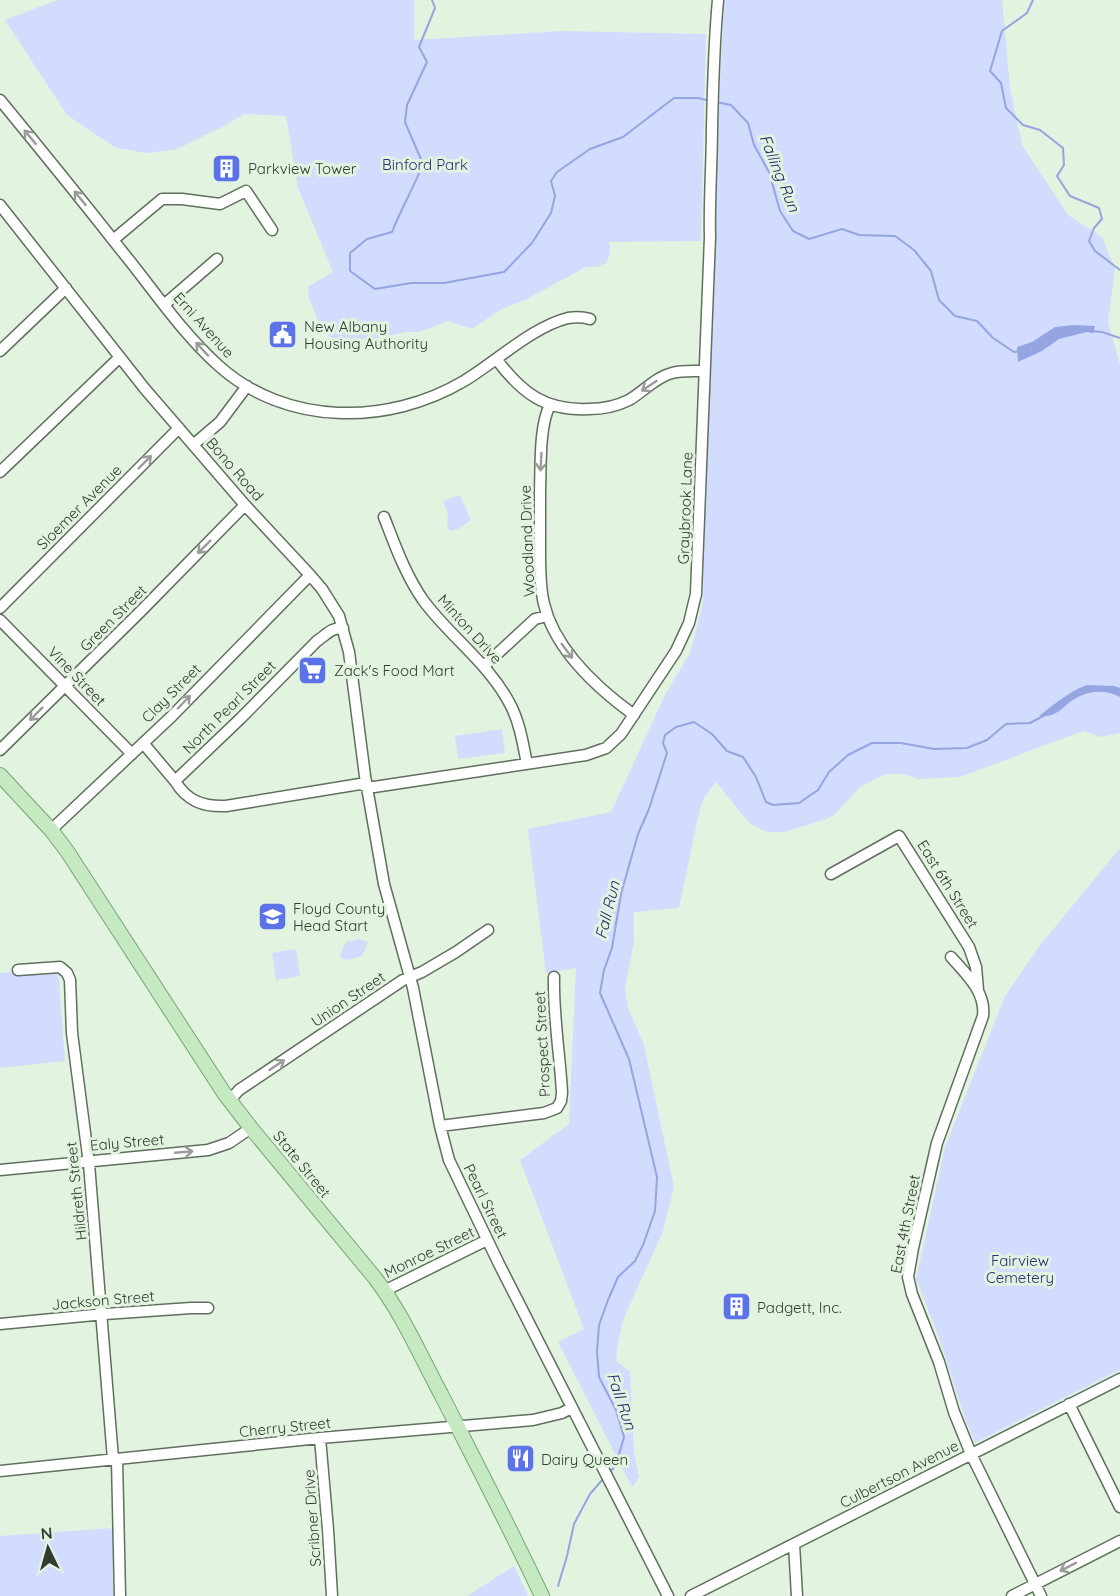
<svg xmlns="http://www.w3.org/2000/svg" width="1120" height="1596" viewBox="0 0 1120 1596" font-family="Quicksand,sans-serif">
<rect width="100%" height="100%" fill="#e2f3e0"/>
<!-- green -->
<path fill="#d2dcfe" d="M57,0H414V40L563,31L706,34L701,241L609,242C611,251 610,257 605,264L596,267H586L525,300L500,310L472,329L449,321L419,332H406L375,339L340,340L330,337L322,330L308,296L309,286L333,272L298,188L286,116L244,114L224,126L177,149L147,153L116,148L67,115L5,20Z
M724,0H1002L1010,88L1022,145L1068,215L1102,237L1115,268L1108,322L1120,365V733L1101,737L1083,731L960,777L919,779L902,774H886L860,787L835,814L826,819L784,832H767L752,825L745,818L716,782L705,796L700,808L679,908L634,912V942L625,988L628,1008L644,1045L674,1187L663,1231L623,1320L617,1349L616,1361L630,1371L634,1453L639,1476L636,1482L632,1487L558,1342L584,1329L520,1160L569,1124L576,968L546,973L528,829L611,812L665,695L690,653L703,603L710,304Z
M460,495L471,520L458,529L450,531L447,526L448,514L443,501Z
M502,729L505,753L458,759L455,736Z
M1120,848V1370L975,1443L964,1416L938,1335L916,1279L945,1147L1005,996L1041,944Z
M358,939L368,942L362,956L348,960L342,959L340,955L346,942Z
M296,949L300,976L276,980L272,953Z
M58,968L65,1061L0,1068V973Z
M115,1528V1596H0V1536Z
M514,1566L528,1596H467Z"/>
<!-- water -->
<path fill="#94a5e1" d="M1074,325L1095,326L1093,333L1087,332L1059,339L1042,351L1018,362L1017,347L1032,342L1055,327Z
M1087,685L1114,686L1120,688V697C1104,688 1084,691 1070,702C1065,706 1059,712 1054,714C1050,716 1044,716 1039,716C1055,704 1068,692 1087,685Z"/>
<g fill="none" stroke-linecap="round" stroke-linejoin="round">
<!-- stream -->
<path stroke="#94a5e1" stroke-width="2" d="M432,0L435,8L419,47L427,62L407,105L405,122L423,164C414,187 401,209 392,232L367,239L350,253V271L375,289L411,283H444L504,272L532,243L551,213L555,196L551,181L557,172L590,149L623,137L674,98H698L710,101
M1033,0L1027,13L1002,31L990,71L1001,83L1006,108L1023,125L1040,130L1063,148L1064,165L1057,176L1070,196L1099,208L1102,219L1094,228L1089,241L1095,251L1120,270
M716,102L731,105L748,123L754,145L769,172L780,211L793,231L809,239L842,229L859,235L895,236L914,250L931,271L939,300L955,316L977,321L993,338L1014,352L1020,351
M1091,331L1102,332L1120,338
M609,1473L616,1465L624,1437L616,1410L599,1377L597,1352L599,1325L608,1300L618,1277L635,1261L643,1245L655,1211L657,1177L629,1059L600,993L604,970L612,948L621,894L638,834L649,809L667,753L663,743L665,735L676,727L694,722L712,734L727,751L743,757L756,777L766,802L773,805L799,803L818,790L829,772L848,755L872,743H901L934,749L967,748L987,740L1006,724L1030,723L1047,714
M558,1586L567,1556L574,1524L590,1494L603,1479"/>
<defs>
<path id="minor" d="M0,100C42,151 84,203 125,255C155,292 183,334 219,366C286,426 388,426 464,381C496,362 532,327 568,318C575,317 583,317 590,319
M0,205L145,389L245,505L310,575L322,589L339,616L349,652L365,776L384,884L413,988L440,1126L449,1160L499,1264L668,1596
M113,240L162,199H182L220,204L246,191L272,230
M165,304L217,259
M0,351L66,288
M497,360C522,393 545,411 589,409C602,409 617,406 629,400C643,392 656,377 672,373C682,370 693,371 704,371
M550,405C539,426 541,466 540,490C540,511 540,533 540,554C540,570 540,588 544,604C555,650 597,688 634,715
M193,445L220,422L247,386
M0,472L120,357
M384,517C395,545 405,574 423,600C450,637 490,664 511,706C520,724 523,744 527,764
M0,608L179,428
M0,620L132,754
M484,666L535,619L547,616
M143,743L175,781L241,718L317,641C326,635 332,627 343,628
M0,750L141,611L245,505
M175,781C187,801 203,807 226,806L360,784L368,787H374L586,755L606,748L621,734L676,651L689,623L696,594L710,237C709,200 712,163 712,126C713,84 714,42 718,0
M51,830L172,716L310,575
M831,874L899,836L969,947L976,967L978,990
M951,957C966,974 986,992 983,1016L937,1143L913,1248L908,1277L912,1294L939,1362L954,1412L971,1454L1041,1596
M18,970L60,967L67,973L70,980L72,1033L89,1164L113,1459
M230,1100L239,1090L403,980L422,972L456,952L488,930
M440,1126L544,1113L557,1108L561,1101L562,1093C560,1054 553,1016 554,977
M0,1170L208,1150L229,1143L251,1128
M384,1291L487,1240
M0,1324L105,1314L191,1308H208
M1069,1404L1120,1507
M320,1438L328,1530L332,1596
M117,1459L120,1596
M0,1471L320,1438L533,1420L562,1413L571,1408
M794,1544L797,1596
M691,1596L1120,1379
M1012,1596L1120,1541"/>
<path id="major" d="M0,775L51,830L67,851L224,1093L251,1128L375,1278C402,1313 420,1355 441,1394C475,1461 510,1528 542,1596"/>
</defs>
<!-- minor casing -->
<use href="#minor" stroke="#616f5f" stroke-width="13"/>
<!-- major casing -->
<use href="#major" stroke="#79a374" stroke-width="16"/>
<!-- minor -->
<use href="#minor" stroke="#fff" stroke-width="10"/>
<!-- major -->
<use href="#major" stroke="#c5e9c1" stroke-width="14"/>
</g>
<!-- one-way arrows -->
<defs><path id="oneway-shaft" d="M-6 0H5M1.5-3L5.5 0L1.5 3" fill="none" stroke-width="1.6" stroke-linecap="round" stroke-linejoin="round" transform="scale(1.5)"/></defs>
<g stroke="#999c98">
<use href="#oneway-shaft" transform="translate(30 137) rotate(-130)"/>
<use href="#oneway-shaft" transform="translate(80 198) rotate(-129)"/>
<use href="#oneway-shaft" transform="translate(202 349) rotate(-133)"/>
<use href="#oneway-shaft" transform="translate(649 386) rotate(147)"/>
<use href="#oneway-shaft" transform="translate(145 462) rotate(-45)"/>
<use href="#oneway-shaft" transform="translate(541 462) rotate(93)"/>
<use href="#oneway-shaft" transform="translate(204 547) rotate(135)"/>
<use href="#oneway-shaft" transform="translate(567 651) rotate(53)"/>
<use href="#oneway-shaft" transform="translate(184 702) rotate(-46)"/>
<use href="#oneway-shaft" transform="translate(36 714) rotate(135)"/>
<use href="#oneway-shaft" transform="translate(277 1065) rotate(-34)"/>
<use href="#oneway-shaft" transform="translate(184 1152) rotate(-5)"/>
<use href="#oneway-shaft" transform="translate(1068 1567) rotate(153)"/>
</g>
<!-- icons -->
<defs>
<symbol id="building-square" viewBox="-11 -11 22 22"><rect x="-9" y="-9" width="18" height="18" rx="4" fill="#5b72e9" stroke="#e2f3e0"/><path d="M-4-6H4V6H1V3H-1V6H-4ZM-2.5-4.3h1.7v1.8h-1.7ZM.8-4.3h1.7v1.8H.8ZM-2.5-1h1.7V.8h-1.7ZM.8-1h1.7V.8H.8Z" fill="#fff"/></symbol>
<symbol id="civic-square" viewBox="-11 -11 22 22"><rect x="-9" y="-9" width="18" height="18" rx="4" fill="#5b72e9" stroke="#e2f3e0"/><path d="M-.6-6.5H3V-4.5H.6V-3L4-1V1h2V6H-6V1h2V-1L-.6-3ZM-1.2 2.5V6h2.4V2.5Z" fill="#fff"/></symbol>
<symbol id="supermarket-square" viewBox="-11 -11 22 22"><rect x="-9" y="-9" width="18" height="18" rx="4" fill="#5b72e9" stroke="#e2f3e0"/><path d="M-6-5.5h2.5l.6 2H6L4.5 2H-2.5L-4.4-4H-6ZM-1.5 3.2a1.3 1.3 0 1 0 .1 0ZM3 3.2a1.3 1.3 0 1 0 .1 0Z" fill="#fff"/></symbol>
<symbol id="school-square" viewBox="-11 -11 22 22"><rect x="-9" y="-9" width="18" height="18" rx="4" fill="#5b72e9" stroke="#e2f3e0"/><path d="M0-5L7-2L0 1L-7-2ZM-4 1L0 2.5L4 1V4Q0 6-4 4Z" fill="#fff"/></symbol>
<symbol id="restaurant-square" viewBox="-11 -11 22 22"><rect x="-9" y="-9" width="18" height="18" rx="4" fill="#5b72e9" stroke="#e2f3e0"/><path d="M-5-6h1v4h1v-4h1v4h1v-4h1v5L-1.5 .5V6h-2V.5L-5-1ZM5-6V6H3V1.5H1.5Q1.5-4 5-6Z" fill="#fff"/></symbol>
</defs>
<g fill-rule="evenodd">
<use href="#building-square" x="210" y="152" width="33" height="33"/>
<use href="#civic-square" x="266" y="318" width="33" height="33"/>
<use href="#supermarket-square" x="296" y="654" width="33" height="33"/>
<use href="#school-square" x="256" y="900" width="33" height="33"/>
<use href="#building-square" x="720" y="1290" width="33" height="33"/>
<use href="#restaurant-square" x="504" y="1442" width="33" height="33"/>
</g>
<g text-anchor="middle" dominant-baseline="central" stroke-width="6" stroke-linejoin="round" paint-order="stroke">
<!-- park labels -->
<g font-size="15" fill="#242f75" stroke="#e2f3e0">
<text x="425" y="164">Binford Park</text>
<text x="1020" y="1260">Fairview<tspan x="1020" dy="17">Cemetery</tspan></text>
</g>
<!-- poi labels -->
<g font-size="15" fill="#333a32" stroke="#e2f3e0" text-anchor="start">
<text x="248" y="168">Parkview Tower</text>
<text x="304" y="326">New Albany<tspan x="304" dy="17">Housing Authority</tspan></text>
<text x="334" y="670">Zack's Food Mart</text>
<text x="293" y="908">Floyd County<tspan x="293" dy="17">Head Start</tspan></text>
<text x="757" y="1307">Padgett, Inc.</text>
<text x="541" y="1459">Dairy Queen</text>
</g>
<!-- street labels -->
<g font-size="15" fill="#333a32" stroke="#e2f3e0">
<text transform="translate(204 325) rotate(48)">Erni Avenue</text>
<text transform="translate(235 469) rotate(49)">Bono Road</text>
<text transform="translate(79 507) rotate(-45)">Sloemer Avenue</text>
<text transform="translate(685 508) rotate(-88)">Graybrook Lane</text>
<text transform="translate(527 541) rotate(-92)">Woodland Drive</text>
<text transform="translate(113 618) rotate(-45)">Green Street</text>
<text transform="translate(470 629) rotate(48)">Minton Drive</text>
<text transform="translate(77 676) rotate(46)">Vine Street</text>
<text transform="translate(171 693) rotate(-45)">Clay Street</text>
<text transform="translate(229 707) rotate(-45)">North Pearl Street</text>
<text transform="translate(948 884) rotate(58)">East 6th Street</text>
<text transform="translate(348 999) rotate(-34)">Union Street</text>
<text transform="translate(542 1044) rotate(-93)">Prospect Street</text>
<text transform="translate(127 1142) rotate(-5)">Ealy Street</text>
<text transform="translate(302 1164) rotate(51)">State Street</text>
<text transform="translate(76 1191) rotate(-96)">Hildreth Street</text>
<text transform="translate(486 1201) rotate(64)">Pearl Street</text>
<text transform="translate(905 1224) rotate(-79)">East 4th Street</text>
<text transform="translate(429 1252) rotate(-26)">Monroe Street</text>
<text transform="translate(103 1300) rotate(-5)">Jackson Street</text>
<text transform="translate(285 1427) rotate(-6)">Cherry Street</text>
<text transform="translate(899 1474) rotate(-27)">Culbertson Avenue</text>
<text transform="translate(312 1518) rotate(-94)">Scribner Drive</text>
</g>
<!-- water labels -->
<g font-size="16" font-style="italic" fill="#1f286d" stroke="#e2f3e0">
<text transform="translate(780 173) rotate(68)">Falling Run</text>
<text transform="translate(607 910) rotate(-76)">Fall Run</text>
<text transform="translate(622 1401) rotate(71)">Fall Run</text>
</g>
</g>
<!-- north arrow -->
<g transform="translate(48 1548) rotate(355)" stroke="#e2f3e0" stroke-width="4.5" paint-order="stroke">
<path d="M0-4.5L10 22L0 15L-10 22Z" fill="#333a32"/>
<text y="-9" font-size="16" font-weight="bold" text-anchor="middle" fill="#333a32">N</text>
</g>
</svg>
